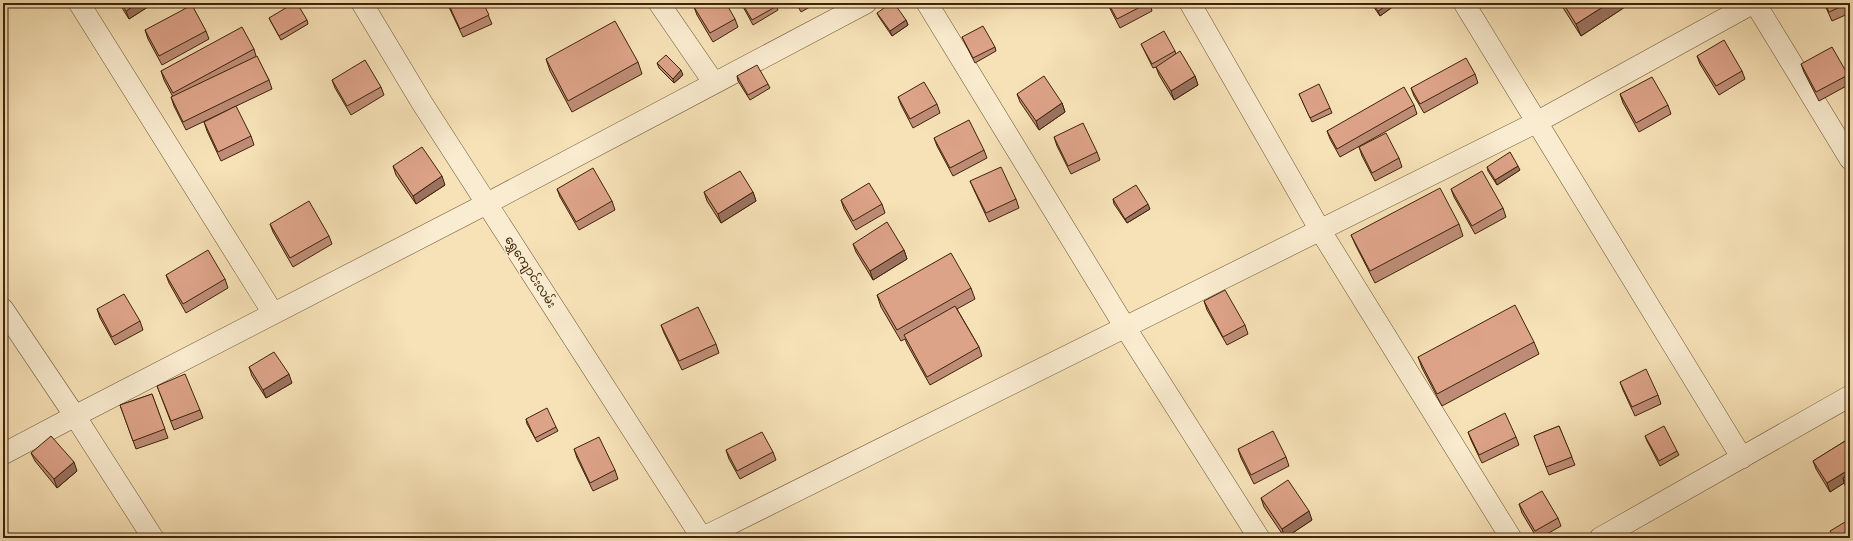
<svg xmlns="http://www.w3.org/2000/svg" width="1853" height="541" viewBox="0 0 1853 541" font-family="'IM FELL DW Pica','Noto Sans Myanmar',serif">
<rect width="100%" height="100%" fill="#f7e2b7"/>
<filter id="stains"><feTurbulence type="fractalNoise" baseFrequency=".005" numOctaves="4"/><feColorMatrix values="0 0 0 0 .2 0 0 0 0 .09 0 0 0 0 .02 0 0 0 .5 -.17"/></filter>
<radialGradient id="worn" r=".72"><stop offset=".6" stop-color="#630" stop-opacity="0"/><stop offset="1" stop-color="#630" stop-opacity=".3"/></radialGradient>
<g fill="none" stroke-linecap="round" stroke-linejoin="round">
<defs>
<path id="minor" d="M79,3L273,313
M362,3L422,103L702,538
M659,3L714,83
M927,3L1125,327L1259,538
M1190,3L1320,230L1511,538
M1464,3L1742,458
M1755,3L1850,159
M3,309L75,416L153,538
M3,454L75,416L486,204L866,3
M702,538L1537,122L1753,3
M1600,538L1850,396"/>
</defs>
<!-- minor casing -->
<use href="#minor" stroke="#6d5435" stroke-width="22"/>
<!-- minor -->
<use href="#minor" stroke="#faecd0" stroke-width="21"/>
</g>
<!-- wall -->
<path fill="#be8c76" stroke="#3f240a" d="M119,3H154L129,19Z
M447,3H483L492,24L463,37Z
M741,3H775L778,10L753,25Z
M796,3H817L801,12Z
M1107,3H1150L1152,11L1120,28Z
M1371,3H1398L1380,16Z
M1560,3H1631L1581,36Z
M1824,3H1850V13L1832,21Z
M694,7L735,19L738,27L713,42L697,15Z
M877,13L906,20L908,25L892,36L879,17Z
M269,18L307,20L308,24L281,40L271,22Z
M145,30L206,31L209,39L162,65L148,39Z
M962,37L995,47L996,51L975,63Z
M1141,44L1175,51L1176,54L1195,76L1198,85L1174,100L1159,75L1156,67L1153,68Z
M254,49L256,56L269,80L272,89L186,130L174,106L171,97H173L164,80L161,71Z
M1697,56L1742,71L1745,79L1719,95L1700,64Z
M546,59L638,62L642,74L572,112L550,71Z
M657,63L683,75L674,83L659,68Z
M1801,64L1848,75L1850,82V84L1819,101L1804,72Z
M1475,74L1478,83L1424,113L1414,96L1411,88Z
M737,76L768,84L770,88L750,100L738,81Z
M332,80L381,87L384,95L351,115L335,88Z
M1017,94L1062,103L1065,112L1039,130L1020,102Z
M1299,94L1330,108L1332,113L1312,122Z
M1620,94L1668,105L1671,114L1639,132L1623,103Z
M898,97L937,104L940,113L913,128L901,105Z
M1414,105L1417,114L1340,157L1330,139L1327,131Z
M204,122L251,136L254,145L221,161L207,131Z
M1054,137L1097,152L1100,160L1071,174L1057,146Z
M934,138L984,150L987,158L953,176L937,146Z
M1359,147L1399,158L1402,167L1375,181L1362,156Z
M393,166L445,185L416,204L396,175Z
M1487,167L1520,170L1497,185L1488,171Z
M970,181L1016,199L1019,208L989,222L974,190Z
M557,189L612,201L615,210L579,230L560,197Z
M1451,189L1503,208L1506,217L1475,234L1454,197Z
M704,192H753L756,201L721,223L707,201Z
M1113,199L1150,209L1127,223L1114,204Z
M841,200L882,204L885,213L856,230L844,209Z
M270,224L329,236L332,244L293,267L273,232Z
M1459,224L1463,236L1375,283L1356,246L1351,235Z
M853,244L904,250L907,259L873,280L856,252Z
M166,275L225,279L228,288L186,313L169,283Z
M971,288L975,299L957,309L979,347L982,356L930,385L907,344L905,339L901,341L881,307L877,295Z
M1204,301L1245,325L1248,334L1227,345L1207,310Z
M97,309L140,321L143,330L115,345L100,318Z
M661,325L716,344L719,353L682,370L664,333Z
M1534,342L1539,354L1442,406L1422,368L1418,357Z
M249,367L292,383L266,398L252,376Z
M1620,382L1658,395L1661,404L1635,416L1623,390Z
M157,386L200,410L203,418L174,430Z
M152,394L168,438L136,449L120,405Z
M526,419L556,427L558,431L537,442L527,424Z
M1559,426L1575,465L1549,475L1534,436Z
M1468,432L1516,437L1519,445L1482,463L1471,440Z
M1645,436L1677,451L1679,455L1660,466L1647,441Z
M1850,438V493L1846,487L1844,483L1830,492L1816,469L1813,461Z
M574,449L615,470L618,479L593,491L577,458Z
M1238,449L1286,457L1289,466L1254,484L1241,458Z
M726,450L773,452L776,460L740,479L729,459Z
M31,453L77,471L57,488L35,461Z
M1261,498L1312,520L1285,538L1264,507Z
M1519,504L1558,518L1561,526L1540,538H1537L1522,513Z"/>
<!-- shaded-wall -->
<path fill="#9b7260" stroke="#3f240a" d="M138,3H154L129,19L126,11Z
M1390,3H1398L1380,16L1378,11Z
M1609,3H1631L1581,36L1576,24Z
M906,20L908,25L892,36L890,31Z
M681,70L683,75L674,83L673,79Z
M1195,76L1198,85L1174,100L1171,91Z
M1062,103L1065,112L1039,130L1036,121Z
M1518,166L1520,170L1497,185L1495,180Z
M442,176L445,185L416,204L413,196Z
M753,192L756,201L721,223L718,214Z
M1148,204L1150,209L1127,223L1125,219Z
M904,250L907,259L873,280L870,271Z
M289,374L292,383L266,398L263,390Z
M74,462L77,471L57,488L54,479Z
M1850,469V480L1843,478L1844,483L1830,492L1827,483Z
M1309,511L1312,520L1285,538L1282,529Z"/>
<!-- building -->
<path fill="#dda389" stroke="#3f240a" d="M121,3H138L126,11Z
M294,3H297L307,20L279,36L269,18Z
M448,3H483L489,15L460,29Z
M701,3H726L735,19L710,33L694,7Z
M742,3H775L777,6L752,20Z
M891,3H894L906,20L890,31L877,13Z
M1108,3H1148L1117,19Z
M1372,3H1390L1378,11Z
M1563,3H1609L1576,24Z
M1825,3H1849L1829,12Z
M192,5L206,31L159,56L145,30Z
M615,21L638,62L568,101L546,59Z
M983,26L995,47L973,58L962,37Z
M242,27L254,49L173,93L161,71Z
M1164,31L1175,51L1152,64L1141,44Z
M1724,40L1742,71L1716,86L1697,56Z
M1832,47L1848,75L1816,92L1801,64Z
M1180,51L1195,76L1171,91L1156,67Z
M666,55L681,70L673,79L657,63Z
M257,56L269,80L183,122L171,97Z
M1466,58L1475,74L1420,104L1411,88Z
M365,60L381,87L347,106L332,80Z
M757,65L768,84L748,95L737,76Z
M1044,76L1062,103L1036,121L1017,94Z
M1652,77L1668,105L1636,123L1620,94Z
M924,82L937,104L910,119L898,97Z
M1319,84L1330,108L1310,118L1299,94Z
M1404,87L1414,105L1337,149L1327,131Z
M236,106L251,136L218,152L204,122Z
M969,120L984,150L950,168L934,138Z
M1083,123L1097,152L1068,166L1054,137Z
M1386,133L1399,158L1372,173L1359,147Z
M422,147L442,176L413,196L393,166Z
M1510,152L1518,166L1495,180L1487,167Z
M1001,167L1016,199L986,213L970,181Z
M593,168L612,201L576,222L557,189Z
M740,171L753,192L718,214L704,192Z
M1482,171L1503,208L1472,226L1451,189Z
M869,183L882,204L853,221L841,200Z
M1136,185L1148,204L1125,219L1113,199Z
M1440,188L1459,224L1370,271L1351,235Z
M309,201L329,236L290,258L270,224Z
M887,222L904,250L870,271L853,244Z
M208,250L225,279L183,304L166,275Z
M951,253L971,288L897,330L877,295Z
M1225,290L1245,325L1223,337L1204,301Z
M124,294L140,321L112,337L97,309Z
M1515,305L1534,342L1437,394L1418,357Z
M955,306L979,347L927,377L904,335Z
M698,307L716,344L679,361L661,325Z
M274,352L289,374L263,390L249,367Z
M1646,369L1658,395L1632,407L1620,382Z
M185,374L200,410L171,421L157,386Z
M152,394L165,429L133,441L120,405Z
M547,408L556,427L535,438L526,419Z
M1505,413L1516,437L1479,455L1468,432Z
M1559,426L1572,457L1546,467L1534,436Z
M1664,426L1677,451L1659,461L1645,436Z
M1273,431L1286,457L1251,475L1238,449Z
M762,432L773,452L737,471L726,450Z
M51,436L74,462L54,479L31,453Z
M599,437L615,470L590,483L574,449Z
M1850,438V469L1827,483L1813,461Z
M1850,474V489L1843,478Z
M1288,480L1309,511L1282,529L1261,498Z
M1542,491L1558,518L1535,531L1519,504Z
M1850,519V538H1834L1830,531Z"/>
<g text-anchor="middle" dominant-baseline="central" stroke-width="3" stroke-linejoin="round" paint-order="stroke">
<!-- street labels -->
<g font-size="12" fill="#3f240a" stroke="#faecd0">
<text transform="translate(530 272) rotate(57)">ရွှေကျောင်းလမ်း</text>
</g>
</g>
<!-- margin -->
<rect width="1853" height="541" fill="none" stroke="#f7e2b7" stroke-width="16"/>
<rect x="4" y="4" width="1845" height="533" fill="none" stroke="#3f240a" stroke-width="2"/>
<rect x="8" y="8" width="1837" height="525" fill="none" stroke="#3f240a"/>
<rect width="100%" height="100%" filter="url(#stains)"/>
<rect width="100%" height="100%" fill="url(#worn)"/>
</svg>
